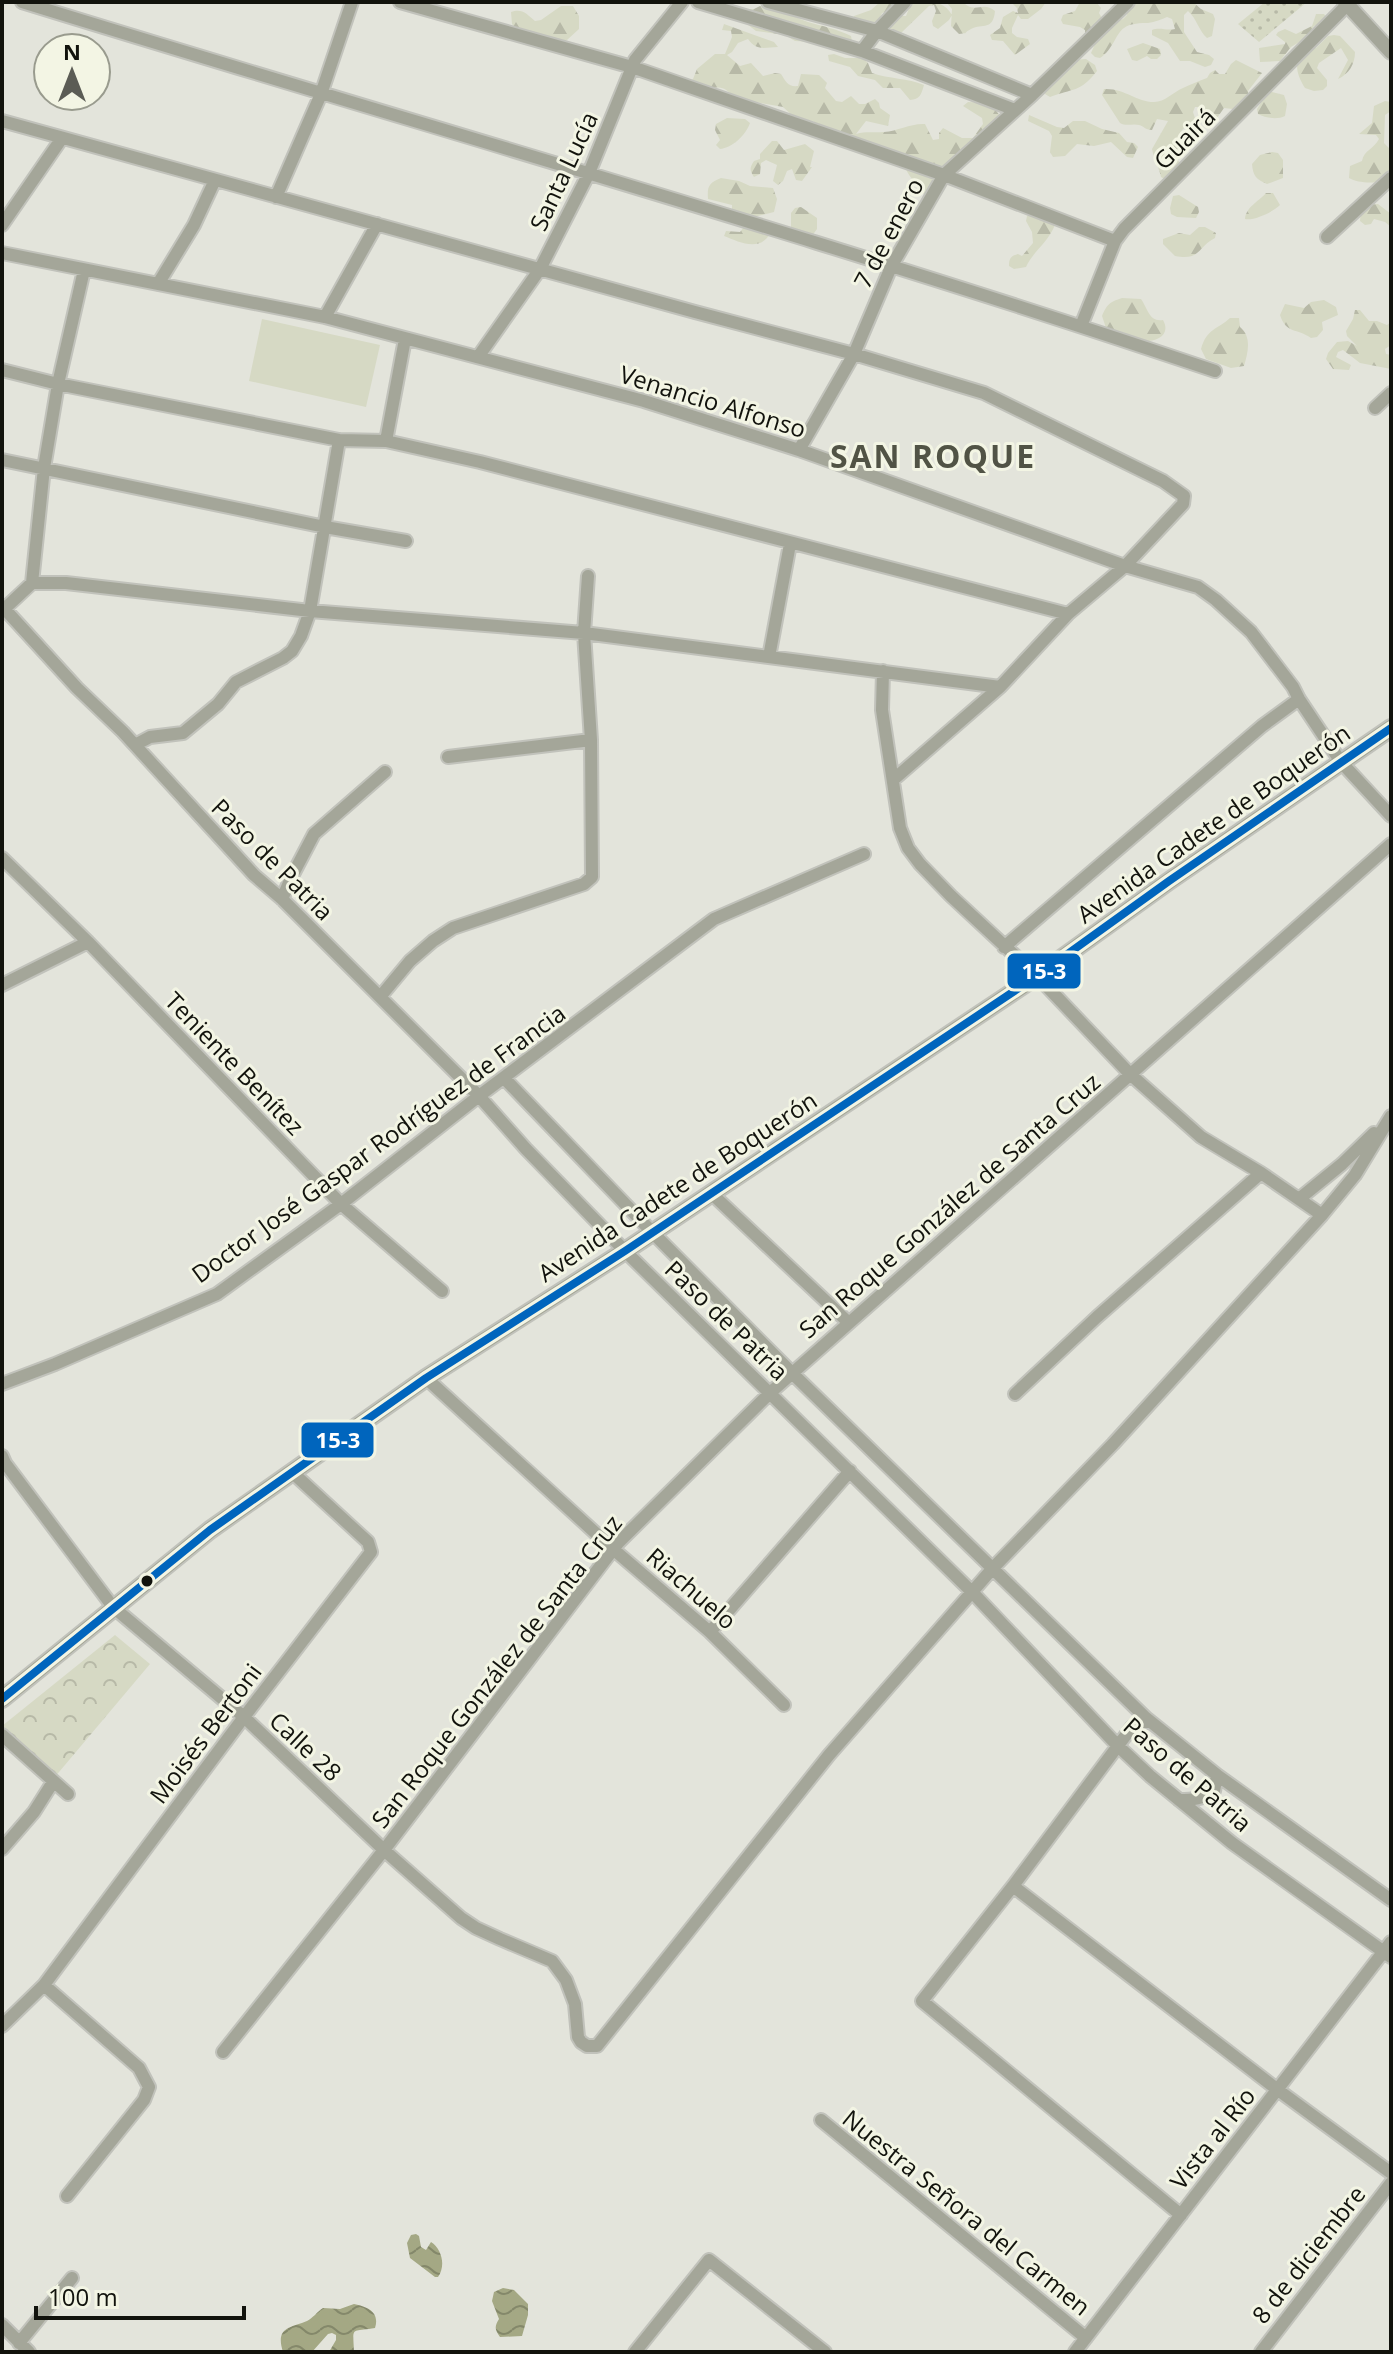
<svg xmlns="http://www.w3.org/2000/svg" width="1393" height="2354" viewBox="0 0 1393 2354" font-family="'Open Sans',sans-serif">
<defs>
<pattern id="forest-firs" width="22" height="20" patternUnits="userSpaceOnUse" patternTransform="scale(2)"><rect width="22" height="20" fill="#d6d9c4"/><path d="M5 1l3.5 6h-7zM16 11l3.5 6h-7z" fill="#b7b9a7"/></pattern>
<pattern id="park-crowns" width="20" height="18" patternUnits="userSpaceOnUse" patternTransform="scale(2)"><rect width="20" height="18" fill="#d6d9c4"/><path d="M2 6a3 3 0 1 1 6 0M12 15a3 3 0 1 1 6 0" fill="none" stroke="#b7b9a7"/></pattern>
<pattern id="garden-dots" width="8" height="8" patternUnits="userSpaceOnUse" patternTransform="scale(2)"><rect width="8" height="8" fill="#d6d9c4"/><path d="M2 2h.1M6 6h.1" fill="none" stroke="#b7b9a7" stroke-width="1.8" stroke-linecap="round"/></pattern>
<pattern id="water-waves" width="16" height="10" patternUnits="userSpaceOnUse" patternTransform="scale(2)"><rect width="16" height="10" fill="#a4a884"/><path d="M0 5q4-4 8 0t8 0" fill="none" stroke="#84886a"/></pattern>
</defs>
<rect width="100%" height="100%" fill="#e3e4db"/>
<!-- grass -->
<path fill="#d6d9c4" d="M262,319L380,345L366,407L249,381Z"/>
<!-- forest -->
<path fill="url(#forest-firs)" d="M880,2H896L892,10L882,13L874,30L852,21L854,16L871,10Z
M915,2C930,2 944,0 952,15L949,20L938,29L933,26L932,21L936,11L934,5L929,6L900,34L894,35L888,25L893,16H906L910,6Z
M946,2H963C975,15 983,0 995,11C993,31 983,23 971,29C960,35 972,32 959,34L951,26L952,9Z
M1011,2H1046L1041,9L1028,19H1021L1018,15L1012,28V33L1017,37L1028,39L1030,44L1015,55L1003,41L992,40L990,35L1000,28L1003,17L1013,11L1018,13L1017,8Z
M1080,2L1097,3L1101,8L1099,13L1103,20L1112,23L1123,19L1127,15L1125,4L1129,2H1193L1201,9L1213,14L1215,19L1212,36L1207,38C1199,31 1197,19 1188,11L1184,15V32L1197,52L1209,55L1214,59L1211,65L1205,67L1190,61H1180L1168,43L1152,35V30C1160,27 1167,31 1175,29L1172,19L1167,17C1162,19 1155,22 1148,23C1141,23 1131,23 1124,28C1116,33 1113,50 1100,58L1095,57L1091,53L1095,44H1085V30L1080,27L1063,24L1061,20L1063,15L1075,11Z
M561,6H573L579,16V29L567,40L556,45L515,28L512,24L511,12C522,8 527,14 535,21L541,20Z
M760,6C778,6 791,16 808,22C822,26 837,29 851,36L852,41L849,46L837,49L825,47L812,42L795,41L785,35L756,31L739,18L742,9H754Z
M1316,14H1324L1328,19L1327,22L1314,26L1306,38L1291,47L1280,61L1260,62L1259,48L1285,44V42L1276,35L1278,32L1285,29L1296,34L1312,26Z
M724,24L774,42L778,47C766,47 757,52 748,39L738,43L732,52L727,55L740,66L751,63L763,76L775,73L781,74C786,82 788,87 798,86L801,74L819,75L827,83L825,88L836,101L842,102L851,96L859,104H865L875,99L879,103L880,108L890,115L888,126L866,121L856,134C866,131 874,133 884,132C898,131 911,123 925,124L933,140L939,139V133L943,128L962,138H973L983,124L982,118L963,106L968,102L990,103L1001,117L925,197C917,179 905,179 903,156L899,152L846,137L842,132H825L813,121L796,119L783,107L755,102L737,101C722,82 719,87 696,92L688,83L693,79L697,69L715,54H725L732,37L731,31L722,30Z
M1334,35L1340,36L1355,52C1355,64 1349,74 1338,79L1348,60L1341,48L1319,63L1317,68L1327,80V86L1323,90L1314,91L1305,88C1297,75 1294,65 1301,51L1316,48L1328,36Z
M1143,43L1160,49L1161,55L1157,59H1151L1147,56L1137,61L1132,60L1127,49Z
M834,54L845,58H863L868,63L872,73C889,79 908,78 924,85C921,95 920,99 910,100L900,88H883L875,80L858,76L850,67L829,61L828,55Z
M1086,59L1095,65L1097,71C1080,93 1073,88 1050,97L1045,94L1047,82L1073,60Z
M1236,60L1262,73L1248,91L1250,103L1241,110L1224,108L1217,118L1212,119L1200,107H1195L1193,112L1195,118C1191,126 1184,126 1180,133L1184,138L1183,144L1172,154L1184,167L1166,180L1161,177C1159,167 1154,159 1152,149L1168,121L1157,119L1152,130C1145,130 1144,126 1139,125C1132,123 1127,127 1120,123L1102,95L1104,89C1125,88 1136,102 1154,102C1165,102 1173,92 1183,88C1191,84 1199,81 1207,78L1210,73L1215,70L1219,74H1225L1231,64Z
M1268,91L1284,95L1287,104L1285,116C1277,120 1266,118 1258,114L1257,109Z
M1385,101L1391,102V111L1385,115L1384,143L1391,150V178C1381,184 1359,184 1349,178L1350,166L1362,161C1364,150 1374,149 1379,139L1376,135L1359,134L1372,123L1374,106Z
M1029,115L1057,127L1064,128L1073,121H1085L1102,129L1119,133L1127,142L1134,143L1138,147L1133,158L1127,157L1111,142L1094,146L1077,144L1065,156L1053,157L1050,152L1052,136L1049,131L1028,121Z
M727,118L745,119L750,123C746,135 732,148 720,149L716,145L720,140L715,130L716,124Z
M772,141H777L784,150L805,144L814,151L810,167H812L802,181L796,180L792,169L787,171L783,181L778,185L773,181L777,165L766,160L761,163L760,174L754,177C749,170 750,167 754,161L760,159V154Z
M1272,152L1278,153L1283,160V178L1267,184C1256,179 1253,176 1252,164L1260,155Z
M721,178L739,181L750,186L773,188L777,199L774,212L749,218L732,216V205L708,199C707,186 709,183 721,178Z
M1266,193H1273L1280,205C1273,212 1254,221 1245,219C1246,207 1258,202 1266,193Z
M1179,195L1198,207L1199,212L1196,218L1177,217L1171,214L1170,208L1173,196Z
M1378,204L1391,214V227L1385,222L1374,219L1371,224L1365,225L1360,221L1361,209L1366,205Z
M801,207L817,218V229L809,240L791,236V213L795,208Z
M1033,214L1055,225C1047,244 1034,250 1026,267L1014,269L1009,266C1009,258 1011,256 1018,254L1022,256L1033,243L1032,232L1026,221L1027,216Z
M744,227H753L770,234C759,252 739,242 724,236L726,231L740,232Z
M1199,227H1205L1216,233L1215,238C1197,247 1201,261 1175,256L1163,244V239L1179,233L1190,235Z
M1122,298L1141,299C1148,309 1149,322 1163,320C1173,338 1150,344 1136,340C1126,337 1134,337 1125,333C1118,330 1113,331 1106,328L1102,316C1107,304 1110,302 1122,298Z
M1324,300L1336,307L1338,315L1322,322L1323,330L1317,337L1311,338C1297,328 1286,334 1280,315L1285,304L1304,308L1311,302Z
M1355,310H1360L1369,321H1377L1387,325L1391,322V345L1385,349L1386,354L1391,355V369L1360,363L1343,350L1338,352L1336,357L1351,365L1349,370L1333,369L1326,359L1328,353L1337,342L1348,341L1357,346L1347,336L1346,331L1353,319Z
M1230,318H1239L1240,327C1252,337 1248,352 1244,366L1231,368L1206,359L1201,349C1207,328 1217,330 1230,318Z"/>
<!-- park -->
<path fill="url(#park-crowns)" d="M115,1635L150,1664L54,1778L2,1730V1726Z"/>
<!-- garden -->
<path fill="url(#garden-dots)" d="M1265,2H1307L1259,42L1238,24Z"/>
<!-- water -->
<path fill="url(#water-waves)" d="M416,2234L419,2236L421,2247L426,2250L431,2242C442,2249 446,2266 438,2277H435L410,2258L407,2243L411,2235Z
M503,2288L514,2290L528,2304V2315L522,2336L500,2337C495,2330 494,2327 499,2319L492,2301L494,2292Z
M354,2304C368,2307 380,2312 375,2328C350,2332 353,2326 354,2352H329L336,2340V2335L332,2333L328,2334L312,2352H283C275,2327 290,2328 307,2321C313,2318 317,2312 323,2308L340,2309Z"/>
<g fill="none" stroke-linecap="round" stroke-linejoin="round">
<defs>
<path id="minor" d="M22,2C420,125 821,238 1215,371
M400,2L632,67L944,175L1115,241
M698,2L862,51L1015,110
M768,2L877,31L1032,95
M862,51L877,31L905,2
M2,121L695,312L854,354L984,393L1163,481L1184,496L1183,504L1125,566L1068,614L1000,687L893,780
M276,197L321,94L352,2
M2,225L62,138
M1327,237L1391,178
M2,253L325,317L644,401L799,450L1125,566L1198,587L1216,600L1251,632L1293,687L1299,699L1341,762L1391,816
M158,284L194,225L215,180
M325,317L377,224
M1081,326L1115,241L1124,229L1350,2
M478,357L540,269L589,173L635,60L682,2
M2,370L58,384L339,440L386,441L480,462L1068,614
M1375,408L1391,393
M386,441L405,339
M799,450L854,354L891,267L944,175L1032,95L1128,2
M2,460L325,527L406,541
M32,583L44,468L58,384L84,270
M2,606L77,688L123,732L254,875L282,899L479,1096L526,1149L625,1251L972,1592L1118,1746L1150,1776L1232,1843L1391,1957
M2,611L32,583H66L310,611L584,633L1000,687
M769,657L790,544
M883,671L882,710L900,828L908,848L920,864L951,896L1037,976L1130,1074L1201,1137L1261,1173L1322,1215
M135,745L150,737L183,733L218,704L236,682L283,658L292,651L301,636L310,611L339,440
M448,757L591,740
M2,858L88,942L341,1204L442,1291
M282,899L292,876L314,834L385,772
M1004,947L1262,726L1299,699
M2,985L88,942
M380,997L410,961L433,941L453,928L584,884L592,877L591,740L584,633L588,576
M504,1078L652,1232L792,1373L1146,1718L1217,1775L1391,1900
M711,1193L849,1323
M1299,1199L1342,1164L1374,1133
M426,1378L613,1549L710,1632L784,1705
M2,1384L55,1364L217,1294L341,1204L479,1096L714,919L864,854
M1015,1394L1097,1317L1261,1173
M2,1456L5,1463L113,1607L244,1717L384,1850L461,1918L476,1928L500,1939L552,1961L566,1980L575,2004L578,2037L581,2042L587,2046H597L829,1755L993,1568L1113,1444L1322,1215L1355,1175L1391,1116
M710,1632L850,1471
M1150,1722H1140L1132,1727L1013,1886L922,2001L1181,2215
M2,1735L68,1794
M1179,1800C1193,1800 1202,1799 1214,1791L1217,1775
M2,1849L34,1812L53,1782
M1013,1886L1278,2090L1391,2173
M44,1985L139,2068L149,2087L144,2100L67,2196
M2,2026L44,1985L244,1717L371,1552L368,1542L293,1473
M223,2052L384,1850L618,1543L771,1392L1391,844
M821,2120L1086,2338
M2,2325L29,2352
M19,2343L72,2278
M635,2352L709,2260L825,2352
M1075,2352L1391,1942
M1261,2352L1391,2183"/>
<path id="tertiary" d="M1345,2L1391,52"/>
<path id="secondary" d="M2,1699L210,1530L426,1378L625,1251L1037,976L1169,881L1391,728"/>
</defs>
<!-- minor casing -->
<use href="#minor" stroke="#c1c2bb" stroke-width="16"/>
<!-- tertiary casing -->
<use href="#tertiary" stroke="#c1c2bb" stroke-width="18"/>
<!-- secondary casing -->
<use href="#secondary" stroke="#c1c2bb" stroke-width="20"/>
<!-- minor -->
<use href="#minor" stroke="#a4a699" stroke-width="12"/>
<!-- tertiary -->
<use href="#tertiary" stroke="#a4a699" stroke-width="14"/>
<!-- secondary -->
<use href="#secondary" stroke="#a2a495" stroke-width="16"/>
<defs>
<path id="bus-1" d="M2,1699L210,1530L426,1378L625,1251L1037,976L1169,881L1391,728"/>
</defs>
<!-- bus-1 casing -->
<use href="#bus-1" stroke="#f3f5e4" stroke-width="14"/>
<!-- bus-1 -->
<use href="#bus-1" stroke="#0065bd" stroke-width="8"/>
</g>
<!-- markers -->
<circle fill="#12130d" stroke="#f3f5e4" stroke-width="3" cx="147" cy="1581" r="7"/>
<g text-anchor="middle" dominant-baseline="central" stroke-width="6" stroke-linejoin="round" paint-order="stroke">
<!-- street labels -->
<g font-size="24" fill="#12130d" stroke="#f3f5e4">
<text transform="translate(1184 138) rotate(-45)">Guairá</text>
<text transform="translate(563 171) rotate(-65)">Santa Lucía</text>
<text transform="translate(888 233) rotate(-62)">7 de enero</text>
<text transform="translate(713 401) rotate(17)">Venancio Alfonso</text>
<text transform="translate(1213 823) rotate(-35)">Avenida Cadete de Boquerón</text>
<text transform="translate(273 859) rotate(45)">Paso de Patria</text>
<text transform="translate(235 1063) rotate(46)">Teniente Benítez</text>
<text transform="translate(378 1143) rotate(-36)">Doctor José Gaspar Rodríguez de Francia</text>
<text transform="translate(677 1186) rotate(-33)">Avenida Cadete de Boquerón</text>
<text transform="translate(949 1205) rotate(-41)">San Roque González de Santa Cruz</text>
<text transform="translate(727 1320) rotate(44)">Paso de Patria</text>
<text transform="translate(692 1588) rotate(41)">Riachuelo</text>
<text transform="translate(496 1671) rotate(-52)">San Roque González de Santa Cruz</text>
<text transform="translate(205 1733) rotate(-53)">Moisés Bertoni</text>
<text transform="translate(306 1746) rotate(43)">Calle 28</text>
<text transform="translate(1188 1774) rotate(41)">Paso de Patria</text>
<text transform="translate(1212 2138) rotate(-52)">Vista al Río</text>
<text transform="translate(967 2212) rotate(39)">Nuestra Señora del Carmen</text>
<text transform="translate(1308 2254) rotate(-52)">8 de diciembre</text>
</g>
<!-- district labels -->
<g font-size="32" font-weight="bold" letter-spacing="2" fill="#515345" stroke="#f3f5e4">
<text x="933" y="455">SAN ROQUE</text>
</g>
</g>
<g stroke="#f3f5e4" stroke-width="3">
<rect x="1006" y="952" width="76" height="38" rx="8" fill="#0065bd"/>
<rect x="300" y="1421" width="75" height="38" rx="8" fill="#0065bd"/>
</g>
<g font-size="22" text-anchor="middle" font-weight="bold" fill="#fff">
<text x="1044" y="979">15-3</text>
<text x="338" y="1448">15-3</text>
</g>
<!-- border -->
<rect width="1393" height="2354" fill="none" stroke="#12130d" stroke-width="8"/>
<!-- north arrow -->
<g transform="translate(72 72)"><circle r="38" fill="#f3f5e4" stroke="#999b8e" stroke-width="2"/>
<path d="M0-6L14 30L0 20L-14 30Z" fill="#5b5c55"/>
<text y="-12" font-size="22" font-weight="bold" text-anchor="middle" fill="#12130d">N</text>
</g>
<!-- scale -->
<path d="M36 2306v12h208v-12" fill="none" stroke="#12130d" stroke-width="4"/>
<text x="48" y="2306" font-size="24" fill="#12130d" stroke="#f3f5e4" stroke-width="6" paint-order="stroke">100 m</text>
</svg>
